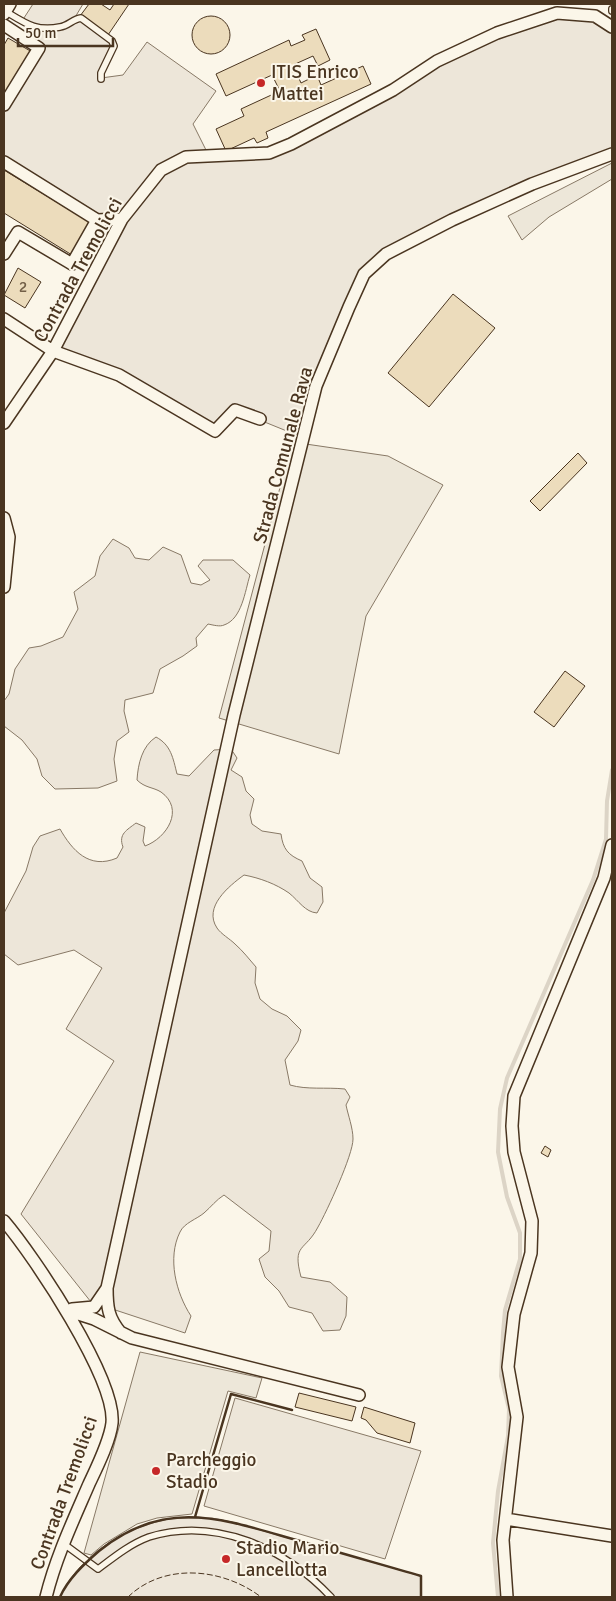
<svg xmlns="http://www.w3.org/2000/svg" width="616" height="1601" viewBox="0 0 616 1601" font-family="Signika,sans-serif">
<rect width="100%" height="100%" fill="#fbf6e9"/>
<!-- green -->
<path fill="#ede6d9" stroke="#887966" d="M33,4H83L74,19L81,18L114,46L101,78L123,75L147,42L216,91L193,124L209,156L269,153L438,61L557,13L595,16L612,27V154L452,220L364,274L349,307L304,438L235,410L215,431L119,375L53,351L121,220H97L4,162V105L39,48L34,28L22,21Z
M113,539L129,548L135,558L149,560L163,547L181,555L191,583L201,585L210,580L198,566L203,560H233L250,575C245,591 242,619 224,625C220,627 213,625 208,624L196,638L197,646L183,656L160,669L153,693L125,700L124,711L129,732L117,741L114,759L117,781L98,788L55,789L42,776L37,759L22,740L4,726V701L9,694L15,669L29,648L41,646L63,637L78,609L74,592L95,576L100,556Z
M156,737C171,745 173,758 177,774L189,776L214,750L231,749L237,758L231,770L242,777L246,791L254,799L250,815L252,824L262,831L281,834C283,849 288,855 302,861L310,878L322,887L323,902L317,913C305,912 299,901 289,893C276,884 260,878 244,875C229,886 203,907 217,928C221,934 230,939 235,944C243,951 249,959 256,967L255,983L260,999L272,1009L287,1016L301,1030L298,1041L285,1060L290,1085C307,1090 326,1087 345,1089L350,1097L346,1105C348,1115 353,1128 353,1139C353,1155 327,1211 318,1227C305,1252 292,1243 301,1277L330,1282L347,1297L346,1316L340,1330L323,1331L312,1313L289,1307L279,1291L265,1277L259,1259L269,1251L271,1231L224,1195C216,1200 211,1207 204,1213C197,1219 184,1223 180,1232C167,1258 176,1293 191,1316L185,1333L91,1302L21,1214L114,1061L66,1029L102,968L74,950L18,965L4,954V913L26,871L33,847L40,836L60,829C72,850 89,870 117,858L123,847C118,834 127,830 136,823L145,827L143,841L145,846C167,838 185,809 161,792C153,787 145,788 137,780C138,764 142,746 156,737Z
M235,1398L421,1451L385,1559L204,1506Z
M176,1518H212L232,1522L421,1576V1597H60C80,1553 130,1524 176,1518Z"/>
<!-- parking -->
<path fill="#ede7d9" stroke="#887966" d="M612,163V179L549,217L522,240L508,216Z
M292,442L388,456L443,485L366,616L339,754L219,718Z
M140,1352L262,1378L256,1398L228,1391L192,1514L157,1518L137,1524L104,1544L91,1555L84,1553Z"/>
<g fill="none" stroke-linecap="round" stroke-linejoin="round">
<!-- stream -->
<path stroke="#dcd4c6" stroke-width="4" d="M498,1597L493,1543L498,1491L508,1436L509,1409L501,1376L503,1333L505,1310L520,1259V1233L507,1197L498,1152L500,1109L507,1078L593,880L606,839L607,801L612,770"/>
</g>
<!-- building -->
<path fill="#ecdcbc" stroke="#4a3520" d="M89,4H101L110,10L114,4H129L108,35L80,16Z
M192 35a19 19 0 1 1 38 0a19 19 0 1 1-38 0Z
M316,29L330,60L318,66L313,56L293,65L301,83L317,75L321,85L363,66L371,84L266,132L268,138L257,143L254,138L226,151L216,129L244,116L241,109L280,91L272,75L226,96L216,74L289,40L291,46L305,40L302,35Z
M8,38L32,52L4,99V45Z
M4,170L91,223L72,255L4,213Z
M18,268L41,282L25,308L4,295Z
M453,294L495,328L429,407L388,373Z
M578,453L587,463L540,511L530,501Z
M565,671L585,686L554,727L534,712Z
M545,1146L551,1150L548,1157L541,1153Z
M299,1393L356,1407L352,1421L295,1407Z
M364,1407L415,1423L410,1443L377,1433L366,1420L361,1418Z"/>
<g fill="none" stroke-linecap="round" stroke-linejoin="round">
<defs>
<path id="lane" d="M612,9V11
M5,11C25,23 36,32 60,27C68,26 73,19 81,18L112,41L114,46L101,73V79
M64,1544L98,1569C114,1557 130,1544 149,1537C216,1516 286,1549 331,1597"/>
<path id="street" d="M4,14L10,4
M4,25L39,48L4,105
M4,162L97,220L122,219
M4,254L18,232L72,264L97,220
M4,319L53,351L119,375L215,431L235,410L260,419
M4,423L53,351L122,219L161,170L186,157L269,153L291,144L393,90L437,61L497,33L557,13L595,16L612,27
M4,518L9,537L4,587
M4,1221C34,1256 116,1379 112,1423C110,1441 97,1467 89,1484C73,1521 56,1557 46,1597
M72,1309L94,1307L107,1288
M66,1310L94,1319L132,1338L359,1395
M121,1333C108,1318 107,1307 107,1288L234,715L316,386L349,307L364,274L386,254L452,220L532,184L612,154
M506,1519L612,1536
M507,1597L503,1540L517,1417L508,1367L514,1314L531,1253L532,1221L514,1152L512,1126L514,1096L604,878L612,845"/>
</defs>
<!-- lane casing -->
<use href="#lane" stroke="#4a3520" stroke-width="8"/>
<!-- street casing -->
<use href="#street" stroke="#4a3520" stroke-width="14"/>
<!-- lane -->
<use href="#lane" stroke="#fbf6e9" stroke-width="5.5"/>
<!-- street -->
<use href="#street" stroke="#fbf6e9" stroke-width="11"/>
<!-- fence -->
<path stroke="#4a3520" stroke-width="1" stroke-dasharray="6 2.5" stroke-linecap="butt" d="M128,1597C164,1562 223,1568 261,1597"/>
<!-- wall -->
<path stroke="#4a3520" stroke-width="2.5" d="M195,1517L231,1394L292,1410
M60,1597C68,1579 84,1564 99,1551C167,1496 225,1520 300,1541C340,1553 380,1564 421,1576V1597"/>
</g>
<!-- markers -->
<g fill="#c62828" stroke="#fbf6e9" stroke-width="2">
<circle cx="261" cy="83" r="5"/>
<circle cx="156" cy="1471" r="5"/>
<circle cx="226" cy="1559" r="5"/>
</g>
<g text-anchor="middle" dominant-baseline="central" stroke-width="4" stroke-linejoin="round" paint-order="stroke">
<!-- number labels -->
<g font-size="16" fill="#725f47">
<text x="23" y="287">2</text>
</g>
<!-- poi labels -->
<g font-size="19" fill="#4a3520" stroke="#fbf6e9" text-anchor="start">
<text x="271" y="72">ITIS Enrico<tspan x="271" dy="22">Mattei</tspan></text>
<text x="166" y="1460">Parcheggio<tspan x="166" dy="22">Stadio</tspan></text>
<text x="236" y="1548">Stadio Mario<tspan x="236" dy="22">Lancellotta</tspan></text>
</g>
<!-- street labels -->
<g font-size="19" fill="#4a3520" stroke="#fbf6e9">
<text transform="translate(78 270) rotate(-61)">Contrada Tremolicci</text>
<text transform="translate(283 455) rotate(-75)">Strada Comunale Rava</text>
<text transform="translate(64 1493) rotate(-70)">Contrada Tremolicci</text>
</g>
</g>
<!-- border -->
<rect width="616" height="1601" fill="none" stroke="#4a3520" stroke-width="10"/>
<!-- scale -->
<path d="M18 38v8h95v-8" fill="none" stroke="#4a3520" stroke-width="2.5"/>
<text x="25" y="38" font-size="15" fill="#4a3520" stroke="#fbf6e9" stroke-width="4" paint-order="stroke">50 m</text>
</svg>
